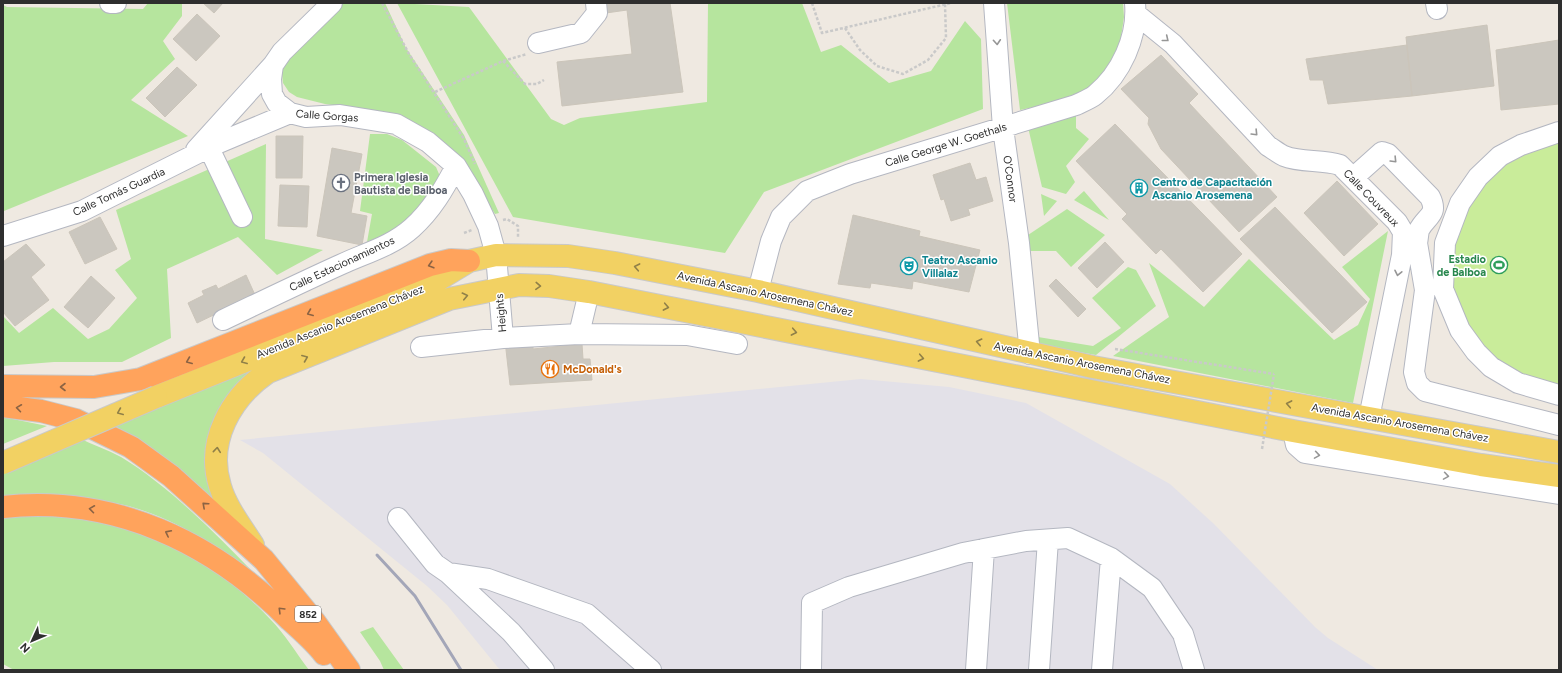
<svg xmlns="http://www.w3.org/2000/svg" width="1562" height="673" viewBox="0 0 1562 673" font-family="Figtree,sans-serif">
<rect width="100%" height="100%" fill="#efe9e1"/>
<!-- industrial -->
<path fill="#e3e1e8" d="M861,379L949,387L1026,403L1170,484L1214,524L1315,627L1328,638L1378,670H500L447,605L427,586L263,453L240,440Z"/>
<!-- green -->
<path fill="#b6e59e" d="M148,3H182V16L163,41L175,59L131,100L188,136L4,211L3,5L7,7L143,9Z
M340,3H385L406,48L464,135L499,213L495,214L465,165L363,109L325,104L297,97L289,92L283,83L282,74L284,64Z
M397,3L469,7L551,119L564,125L580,118L707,102L708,3H802L821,52L841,45L889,83L931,71L965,21L981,39L983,109L764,192L725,253L513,217Z
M1007,3H1123L1124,17L1120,44L1102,78L1080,97L1020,110Z
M1076,112V128L1089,139L1066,166L1075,182L1066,194L1042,187L1027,123Z
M370,134H387L402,140L436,167L439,174V184L403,227L367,242L372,214L360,211Z
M266,144L265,239L323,250L277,275L238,237L167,269L171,338L122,362H54L3,366V316L19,333L53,308L88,339L109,329L137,298L115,270L131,259L116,210Z
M1084,191L1109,220L1074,200Z
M1041,194L1057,201L1044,216Z
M1067,209L1105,235L1071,267L1056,251H1030L1028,235Z
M1388,231L1353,403L1113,356L1169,317L1149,263L1204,307L1249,259L1334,340L1358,325L1370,299L1342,267Z
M1128,267L1136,270L1156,306L1096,355L1040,345L1038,337L1093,346L1121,328L1092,298Z
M268,362L229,397L219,509L111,427Z
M3,417L47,426L3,444Z
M79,438C93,445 108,450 121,457C174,489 227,545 270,590C223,551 176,515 115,503C103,500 91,500 79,499C53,496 29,494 3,497V470Z
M44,514C84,517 126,524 163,540C200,556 243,590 270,619C285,634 296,653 309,670H14L3,664V517Z
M373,627L404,670H384L380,661L360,632Z"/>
<!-- pitch -->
<path fill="#c9ec9a" d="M1559,126V402L1472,356L1439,248L1506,144Z"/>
<!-- building -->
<path fill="#cbc7bf" stroke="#cbc5ba" d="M203,3H223L214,13Z
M605,3H670L683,92L562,106L557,62L632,54L627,10L606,13Z
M197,14L220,36L196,61L173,39Z
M1487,25L1494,86L1412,96L1406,37Z
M1559,40V104L1501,110L1496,50Z
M1407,45L1412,96L1328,104L1323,80H1310L1306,59Z
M1161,55L1198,94L1189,103L1277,197L1239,232L1161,149L1148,124L1149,118L1121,89Z
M177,67L197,85L165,117L146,98Z
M1115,124L1242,254L1203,292L1161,249L1156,254L1122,219L1127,214L1076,161Z
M276,136H303L302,178H276Z
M332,148L362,154L351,213L367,216L362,245L317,236Z
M970,163L976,180L986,177L993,201L968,209L970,215L951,221L944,199L941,200L933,175Z
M1337,181L1378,224L1344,256L1304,213Z
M280,185L309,186L307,227L278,226Z
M1275,207L1367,302L1332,333L1240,239Z
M853,215L920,231L919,236L980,250L969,292L913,281L912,289L871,283L870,288L838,284Z
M100,217L117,249L85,264L69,232Z
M1105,242L1124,262L1097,288L1078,268Z
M26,244L45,265L31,277L49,300L15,326L3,312V262Z
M246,275L255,295L197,323L188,303L204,295L202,291L216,285L218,289Z
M91,276L115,298L88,328L64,307Z
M1056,279L1086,309L1078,317L1049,286Z
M533,340V349L582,344L583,359H590L592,380L510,385L505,341Z"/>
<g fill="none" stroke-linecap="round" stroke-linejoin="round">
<defs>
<path id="minor" d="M110,3H116
M332,3L282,52L273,65L271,79L272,94L277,103L290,113L306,117L340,115L396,124L428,142L456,166L473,194L488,226L496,255L503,338
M994,3L1003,128L1019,243L1030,354
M1436,3L1437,9
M1136,14L1173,44L1268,146C1273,149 1278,153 1284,156C1301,163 1322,159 1340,165L1397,222L1403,232L1402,255L1369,418
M538,43L581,33L597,13L596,3
M1559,132L1521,145L1500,156L1478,177L1460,203L1445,243L1443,289L1460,330L1476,352L1491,367L1518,383L1559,395
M209,148L242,217
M196,150L273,65
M1354,177L1382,152L1388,154L1430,197C1439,215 1426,216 1419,230C1418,234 1418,239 1417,243
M3,236L82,211L216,144L290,113
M1403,242L1417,243L1425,290L1414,372L1417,383L1425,391L1559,425
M758,291L771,241L781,217L807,191L850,174L1076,105C1082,102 1090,99 1095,95C1121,74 1138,37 1135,3
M223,320C263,301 302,282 342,264C366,253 392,246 412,228C432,210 444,189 456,166
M579,334L589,292
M421,347L503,338L579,334L687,335L737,344
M1293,431L1296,445L1305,453L1559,494
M398,518L435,564L448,573L488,579L587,614L651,670
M448,573L511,632L544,670
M811,670L812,603L849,587L963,553L1026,541L1068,538L1111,558L1152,588L1183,634L1194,670
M976,670L984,549
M1039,670L1048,540
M1102,670L1111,558"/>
<path id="major" d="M156,397L423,289L469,261L496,255L568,256L615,263L758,291L1093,367L1369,418L1559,452
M253,545C241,526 226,507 220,486C206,441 231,397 268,372L449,299L519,285L549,286L589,292L1293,431L1481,465L1559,476"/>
<path id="highway" d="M3,386L94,387L141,379L430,265L451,260L469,261
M3,406L41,411L76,420L131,447L171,476L264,560L314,621L349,670
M3,507C114,495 213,542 290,620C302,631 315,642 324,654"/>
</defs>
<!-- minor casing -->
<use href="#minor" stroke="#b4b7c1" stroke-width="22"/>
<!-- major casing -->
<use href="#major" stroke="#c9c9c9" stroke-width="24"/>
<!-- highway casing -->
<use href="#highway" stroke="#c9c9c9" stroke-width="24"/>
<!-- path -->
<path stroke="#c9c9c9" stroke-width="2.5" stroke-dasharray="3 2" stroke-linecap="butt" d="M382,3L409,54L464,139L475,164
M812,3L822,33L951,3
M845,28L860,50L877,66L903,74L928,60L946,38L945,4
M503,61L525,84H537L544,80
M435,92L503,61L527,54
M503,220L507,219L518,226V238
M464,233L472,230
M1115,349L1274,374"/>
<!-- minor -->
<use href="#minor" stroke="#fff" stroke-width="20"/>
<!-- major -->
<use href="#major" stroke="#f2d163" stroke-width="22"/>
<!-- highway -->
<use href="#highway" stroke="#ffa35c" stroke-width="22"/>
<!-- rail -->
<path stroke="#a3a6b8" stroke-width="3" d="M377,555L415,596L461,670"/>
<defs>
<path id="major-bridge" d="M3,463L156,397"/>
</defs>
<!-- major-bridge casing -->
<use href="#major-bridge" stroke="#c9c9c9" stroke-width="24" stroke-linecap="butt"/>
<!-- path-bridge -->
<path stroke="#c9c9c9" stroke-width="2.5" stroke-dasharray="3 2" stroke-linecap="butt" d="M1262,449L1274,374"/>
<!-- major-bridge -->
<use href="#major-bridge" stroke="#f2d163" stroke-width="22"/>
</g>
<!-- one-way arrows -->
<defs><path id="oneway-chevron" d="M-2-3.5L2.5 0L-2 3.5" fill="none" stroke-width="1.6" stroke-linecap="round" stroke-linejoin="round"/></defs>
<g stroke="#969696">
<use href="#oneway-chevron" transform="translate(1166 39) rotate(39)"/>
<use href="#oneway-chevron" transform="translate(997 42) rotate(86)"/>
<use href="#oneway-chevron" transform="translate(1255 133) rotate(46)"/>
<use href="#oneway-chevron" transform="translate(1394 160) rotate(46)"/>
<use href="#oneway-chevron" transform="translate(1398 273) rotate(102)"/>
<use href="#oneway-chevron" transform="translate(1317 455) rotate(9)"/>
<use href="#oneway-chevron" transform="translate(1446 476) rotate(9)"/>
</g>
<g stroke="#8c6343">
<use href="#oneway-chevron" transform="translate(431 265) rotate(164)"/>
<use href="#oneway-chevron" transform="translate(310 313) rotate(158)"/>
<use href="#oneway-chevron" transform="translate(189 361) rotate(158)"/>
<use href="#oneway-chevron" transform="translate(63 387) rotate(-180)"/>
<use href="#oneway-chevron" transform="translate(19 408) rotate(-172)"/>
<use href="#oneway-chevron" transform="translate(205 505) rotate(-138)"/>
<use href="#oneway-chevron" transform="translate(92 509) rotate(-172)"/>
<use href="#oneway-chevron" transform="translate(168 533) rotate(-153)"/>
<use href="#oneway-chevron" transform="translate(281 610) rotate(-135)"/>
</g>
<g stroke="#908048">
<use href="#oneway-chevron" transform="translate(637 267) rotate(-169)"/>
<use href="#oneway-chevron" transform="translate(538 286) rotate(3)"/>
<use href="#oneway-chevron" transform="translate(465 296) rotate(-13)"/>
<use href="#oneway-chevron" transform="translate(666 307) rotate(11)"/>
<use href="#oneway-chevron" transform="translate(794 332) rotate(11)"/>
<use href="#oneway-chevron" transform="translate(979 342) rotate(-167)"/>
<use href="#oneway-chevron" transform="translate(305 358) rotate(-22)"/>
<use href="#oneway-chevron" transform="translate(921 358) rotate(11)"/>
<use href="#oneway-chevron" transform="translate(244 361) rotate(158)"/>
<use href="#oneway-chevron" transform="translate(1289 404) rotate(-169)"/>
<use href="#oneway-chevron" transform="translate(120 412) rotate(157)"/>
<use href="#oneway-chevron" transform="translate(217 450) rotate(-84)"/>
</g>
<!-- icons -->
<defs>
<symbol id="church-ring" viewBox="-11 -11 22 22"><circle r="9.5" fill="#fff" stroke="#6b7280" stroke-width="1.5"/><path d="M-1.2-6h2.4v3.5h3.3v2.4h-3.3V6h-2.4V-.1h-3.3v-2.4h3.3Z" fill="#6b7280"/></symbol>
<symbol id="building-ring" viewBox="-11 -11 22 22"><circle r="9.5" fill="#fff" stroke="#0f9aa8" stroke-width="1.5"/><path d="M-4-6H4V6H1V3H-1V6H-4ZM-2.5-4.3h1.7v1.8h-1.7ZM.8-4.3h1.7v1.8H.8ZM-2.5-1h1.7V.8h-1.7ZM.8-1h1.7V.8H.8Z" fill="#0f9aa8"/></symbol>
<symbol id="stadium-ring" viewBox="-11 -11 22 22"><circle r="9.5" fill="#fff" stroke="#2e9e5b" stroke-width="1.5"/><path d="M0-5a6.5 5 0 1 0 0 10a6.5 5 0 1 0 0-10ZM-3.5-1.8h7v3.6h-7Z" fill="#2e9e5b"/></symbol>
<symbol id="theatre-ring" viewBox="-11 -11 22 22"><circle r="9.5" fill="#fff" stroke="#0f9aa8" stroke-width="1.5"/><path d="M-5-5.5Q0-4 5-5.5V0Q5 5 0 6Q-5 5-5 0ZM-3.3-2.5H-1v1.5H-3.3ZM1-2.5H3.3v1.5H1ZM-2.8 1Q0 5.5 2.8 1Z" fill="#0f9aa8"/></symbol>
<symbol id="restaurant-ring" viewBox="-11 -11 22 22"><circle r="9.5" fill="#fff" stroke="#e8710a" stroke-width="1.5"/><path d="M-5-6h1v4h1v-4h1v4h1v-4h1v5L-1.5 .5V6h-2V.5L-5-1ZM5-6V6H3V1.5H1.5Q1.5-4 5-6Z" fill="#e8710a"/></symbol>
</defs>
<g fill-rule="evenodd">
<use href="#church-ring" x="331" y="173" width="20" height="20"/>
<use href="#building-ring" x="1129" y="178" width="20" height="20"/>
<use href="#stadium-ring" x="1489" y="255" width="20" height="20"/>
<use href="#theatre-ring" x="899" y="256" width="20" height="20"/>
<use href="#restaurant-ring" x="540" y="359" width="20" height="20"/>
</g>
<g text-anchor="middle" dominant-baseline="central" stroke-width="3" stroke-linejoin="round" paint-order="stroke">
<!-- shield labels -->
<rect fill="#fff" stroke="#6d6d6d" stroke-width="1" x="295" y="606" width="26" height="16" rx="3"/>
<g font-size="10" font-weight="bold" fill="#2e2e2e">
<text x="308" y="614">852</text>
</g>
<!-- street labels -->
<g font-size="11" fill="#2e2e2e" stroke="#fff">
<text transform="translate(327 116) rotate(4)">Calle Gorgas</text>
<text transform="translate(946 145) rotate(-17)">Calle George W. Goethals</text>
<text transform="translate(1010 179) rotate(82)">O'Connor</text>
<text transform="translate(119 192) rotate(-25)">Calle Tomás Guardia</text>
<text transform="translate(1371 198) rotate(46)">Calle Couvreux</text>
<text transform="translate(342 264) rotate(-25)">Calle Estacionamientos</text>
<text transform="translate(765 294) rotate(12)">Avenida Ascanio Arosemena Chávez</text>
<text transform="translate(501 313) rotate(-95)">Heights</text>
<text transform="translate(340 322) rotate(-22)">Avenida Ascanio Arosemena Chávez</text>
<text transform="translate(1082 363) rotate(11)">Avenida Ascanio Arosemena Chávez</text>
<text transform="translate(1400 423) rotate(10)">Avenida Ascanio Arosemena Chávez</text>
</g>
<!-- worship labels -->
<g font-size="11" font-weight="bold" fill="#5b616d" stroke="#fff" text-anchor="start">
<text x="354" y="177">Primera Iglesia<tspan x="354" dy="13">Bautista de Balboa</tspan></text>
</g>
<!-- culture labels -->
<g font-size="11" font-weight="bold" fill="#0d838f" stroke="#fff" text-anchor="start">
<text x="1152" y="182">Centro de Capacitación<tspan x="1152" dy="13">Ascanio Arosemena</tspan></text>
<text x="922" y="260">Teatro Ascanio<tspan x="922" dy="13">Villalaz</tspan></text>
</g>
<!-- leisure labels -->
<g font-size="11" font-weight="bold" fill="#27864d" stroke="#fff" text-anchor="end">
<text x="1486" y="259">Estadio<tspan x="1486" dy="13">de Balboa</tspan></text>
</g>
<!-- food labels -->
<g font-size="11" font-weight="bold" fill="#c56008" stroke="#fff" text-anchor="start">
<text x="563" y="369">McDonald's</text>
</g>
</g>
<!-- border -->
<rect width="1562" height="673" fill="none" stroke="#2e2e2e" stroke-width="8"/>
<!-- north arrow -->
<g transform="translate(32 641) rotate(226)" stroke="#ffffff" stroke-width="3" paint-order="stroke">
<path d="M0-3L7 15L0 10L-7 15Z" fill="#2e2e2e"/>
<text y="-6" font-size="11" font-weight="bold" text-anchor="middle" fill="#2e2e2e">N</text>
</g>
</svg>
